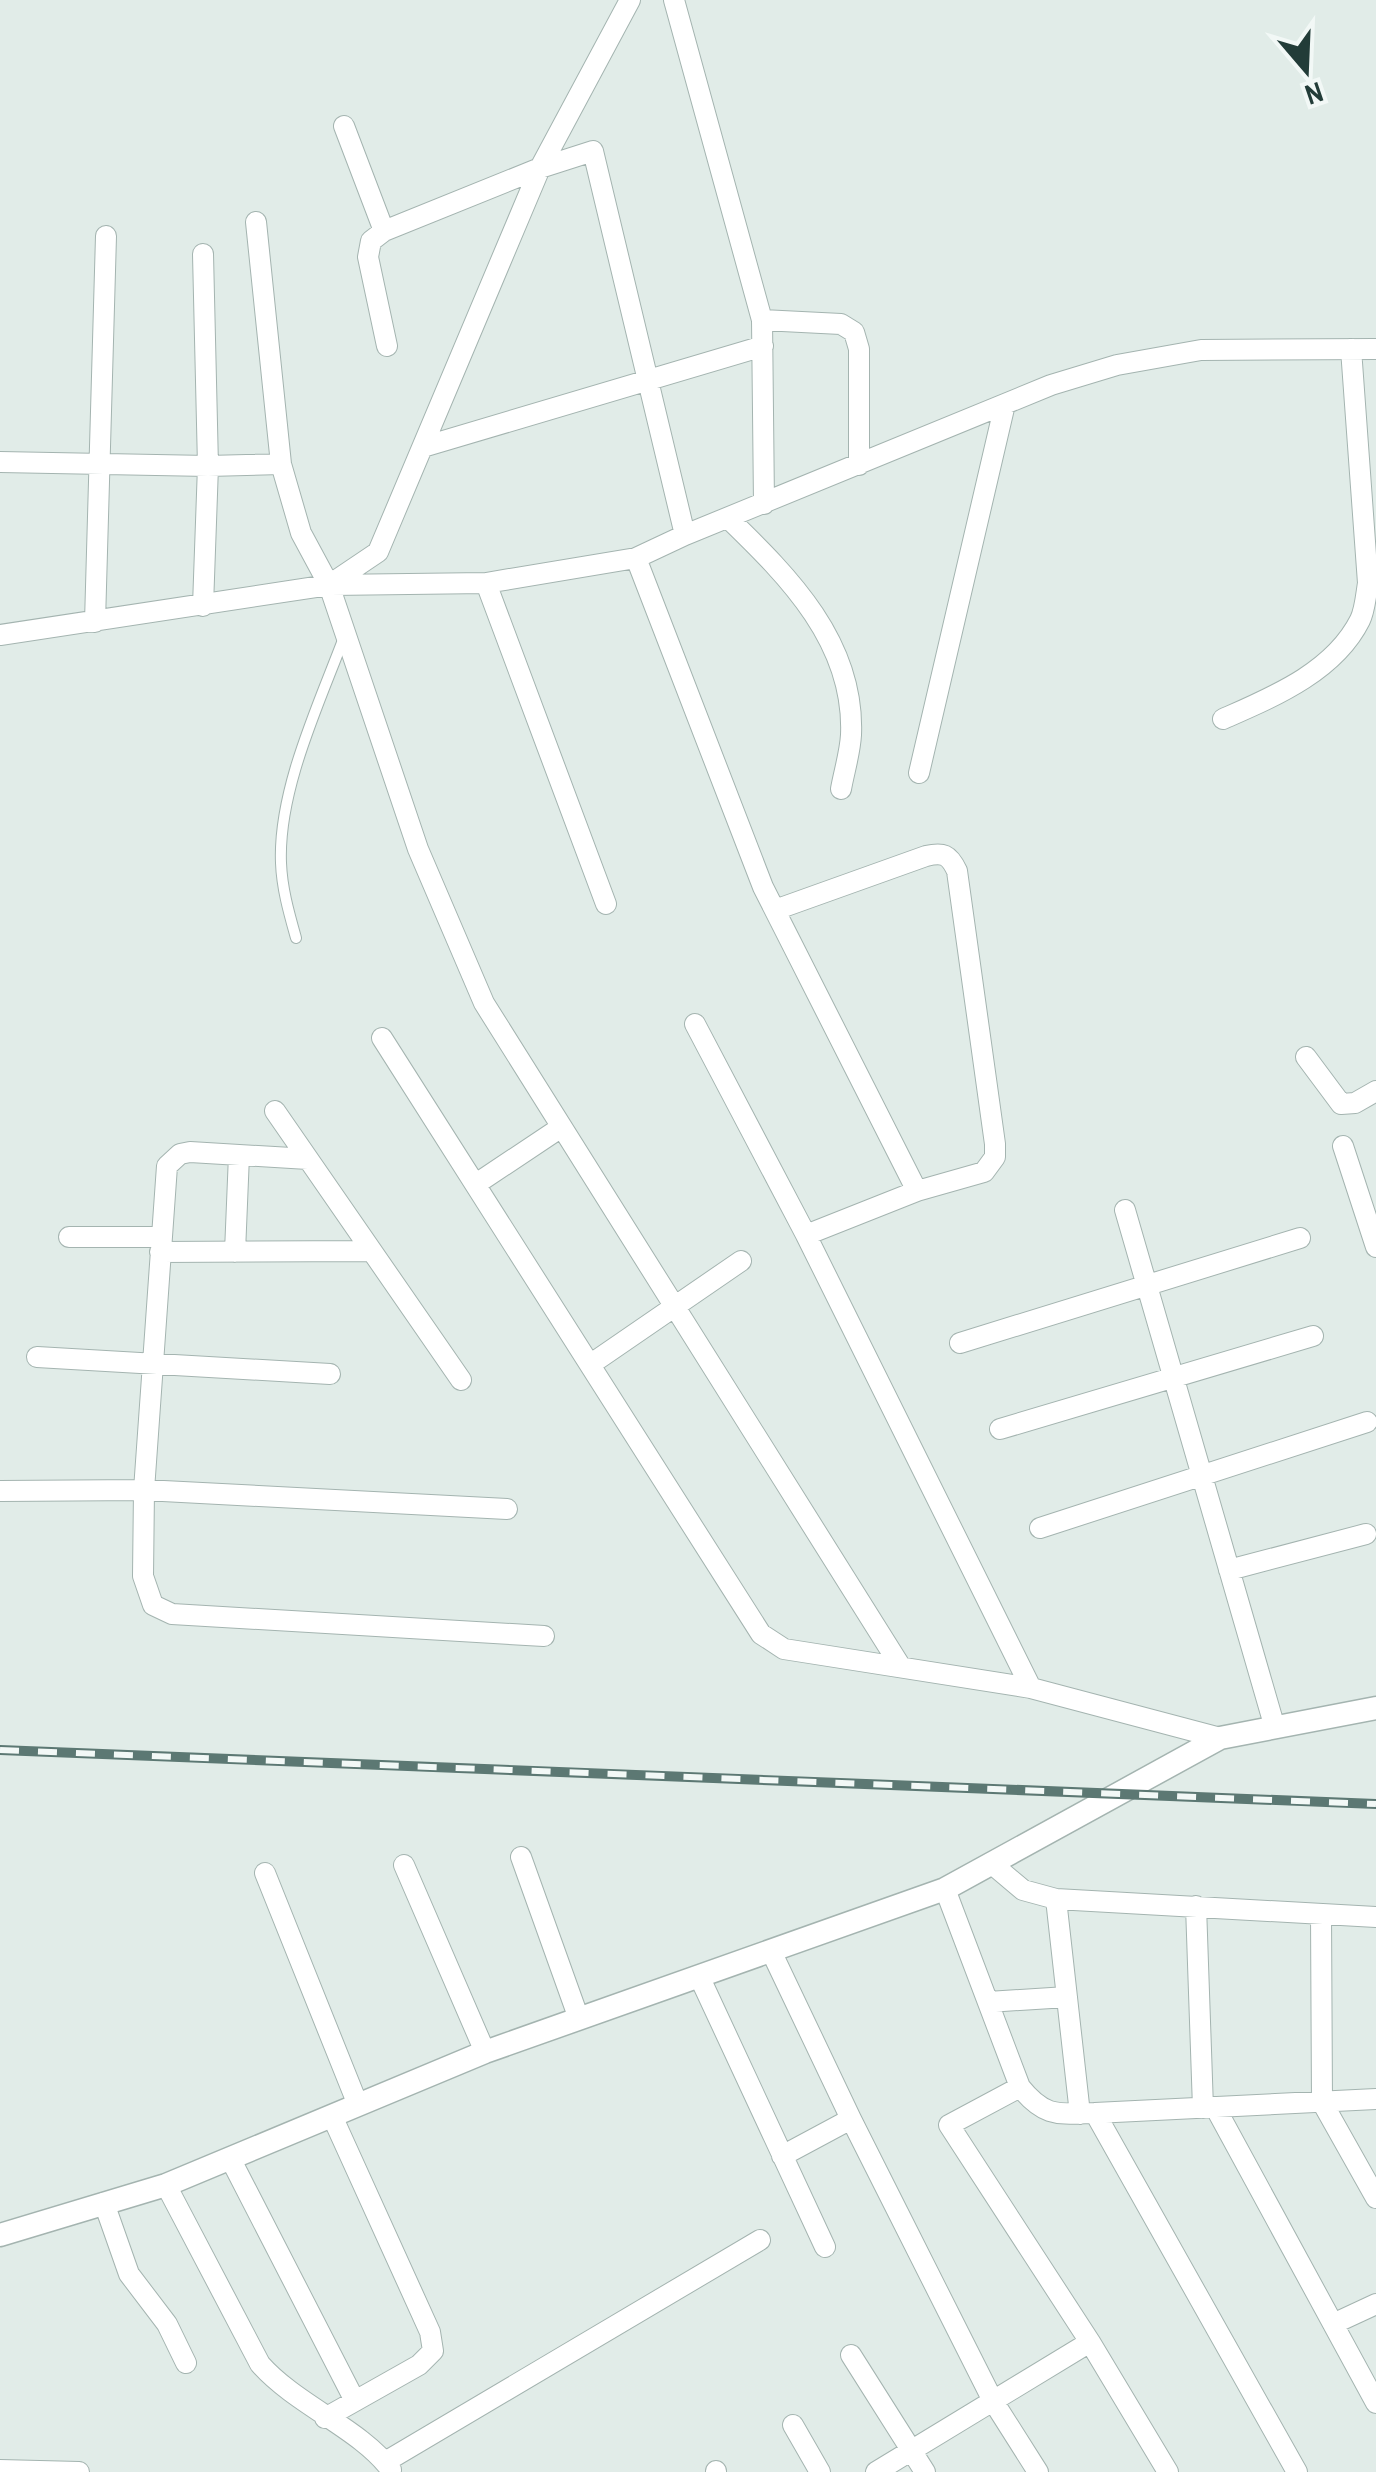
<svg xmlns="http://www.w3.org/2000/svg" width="1376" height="2472" viewBox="0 0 1376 2472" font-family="'Archivo Narrow',sans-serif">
<rect width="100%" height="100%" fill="#e1ece8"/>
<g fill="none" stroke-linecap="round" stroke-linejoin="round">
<defs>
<path id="service" d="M296,938C289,913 282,889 281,863C278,791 318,706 343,640"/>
<path id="minor" d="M674,0L762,320L764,504
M344,126L384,231
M256,222L281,464L301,533L329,585L418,849L484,1003L901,1667
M203,254L208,466L203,606
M762,320L841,324L854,332L859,349V465
M387,346L368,257L371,241L384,231L540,168L630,0
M423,447L763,346
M0,462L208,466L281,464
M728,518C789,577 855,643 851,735C850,753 844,772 841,789
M685,535L1051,385L1117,365L1201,350L1376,349
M486,583L606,904
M331,585L486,583L636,558
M95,622L106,236
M0,635L329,585L378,552L540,168L593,151L685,535L636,558L763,887L917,1191
M1223,719C1273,697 1334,672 1360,620C1365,610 1366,595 1368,583L1351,349
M919,773L1005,404
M775,910L926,856C943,852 949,854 957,871L995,1144V1157L984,1172L917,1191L806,1235
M695,1024L806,1235L1031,1688L1220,1738
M382,1038L761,1634L784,1649L1031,1688
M1306,1057L1341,1104L1355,1103L1376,1091
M275,1111L461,1380
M1343,1146L1376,1247
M308,1159L190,1152L180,1154L167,1166L144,1490L143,1576L153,1605L172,1614L544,1636
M476,1184L560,1128
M1125,1210L1275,1728
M69,1237H161
M160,1252L371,1251
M235,1252L239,1155
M960,1343L1300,1238
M37,1357L330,1374
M591,1364L741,1261
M1000,1429L1313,1336
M0,1491L144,1490L507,1509
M1040,1528L1367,1422
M1229,1570L1366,1534
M521,1857L579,2019
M991,1863L1023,1890L1056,1899L1376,1917
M404,1865L485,2052
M265,1873L358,2105
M945,1889L1020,2087C1045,2118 1058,2114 1095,2113L1297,2472
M1056,1899L1080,2114
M1196,1906L1203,2108
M1321,1914L1322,2102L1376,2198
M771,1951L851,2119L993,2401L1038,2472
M699,1976L825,2247
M988,2002L1067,1997
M1215,2107L1376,2403
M1095,2113L1376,2099
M782,2156L851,2119
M230,2158L355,2401
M166,2185L260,2364C296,2405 361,2429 391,2470
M104,2203L129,2274L167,2324L186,2363
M1333,2324L1376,2304
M1090,2342L1168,2472
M851,2355L925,2472
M325,2418L419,2365L433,2351L430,2332L332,2116
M793,2425L820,2472
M385,2462L760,2240
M0,2470L79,2472
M716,2471V2472
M876,2472L1090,2342L949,2125L1020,2087"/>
<path id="tertiary" d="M0,2235L166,2185L485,2052L945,1889L1220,1738L1376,1708"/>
</defs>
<!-- service casing -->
<use href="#service" stroke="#a4b4b0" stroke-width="12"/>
<!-- minor casing -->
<use href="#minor" stroke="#a4b4b0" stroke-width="22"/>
<!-- tertiary casing -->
<use href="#tertiary" stroke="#a4b4b0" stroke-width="25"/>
<!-- service -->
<use href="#service" stroke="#fff" stroke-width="10"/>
<!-- minor -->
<use href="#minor" stroke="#fff" stroke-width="20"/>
<!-- tertiary -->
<use href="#tertiary" stroke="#fff" stroke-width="22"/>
<defs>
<path id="rail" d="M0,1750L1376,1804"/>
</defs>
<!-- rail casing -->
<use href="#rail" stroke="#5c7873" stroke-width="10"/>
<!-- rail -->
<use href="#rail" stroke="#f2f8f6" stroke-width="6" stroke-dasharray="19" stroke-linecap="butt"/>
</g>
<!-- north arrow -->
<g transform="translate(1306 70) rotate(161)" stroke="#f2f8f6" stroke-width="8" paint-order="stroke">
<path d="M0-8L18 38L0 25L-18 38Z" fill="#223c38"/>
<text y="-15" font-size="28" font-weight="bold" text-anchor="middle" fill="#223c38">N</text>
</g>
</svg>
